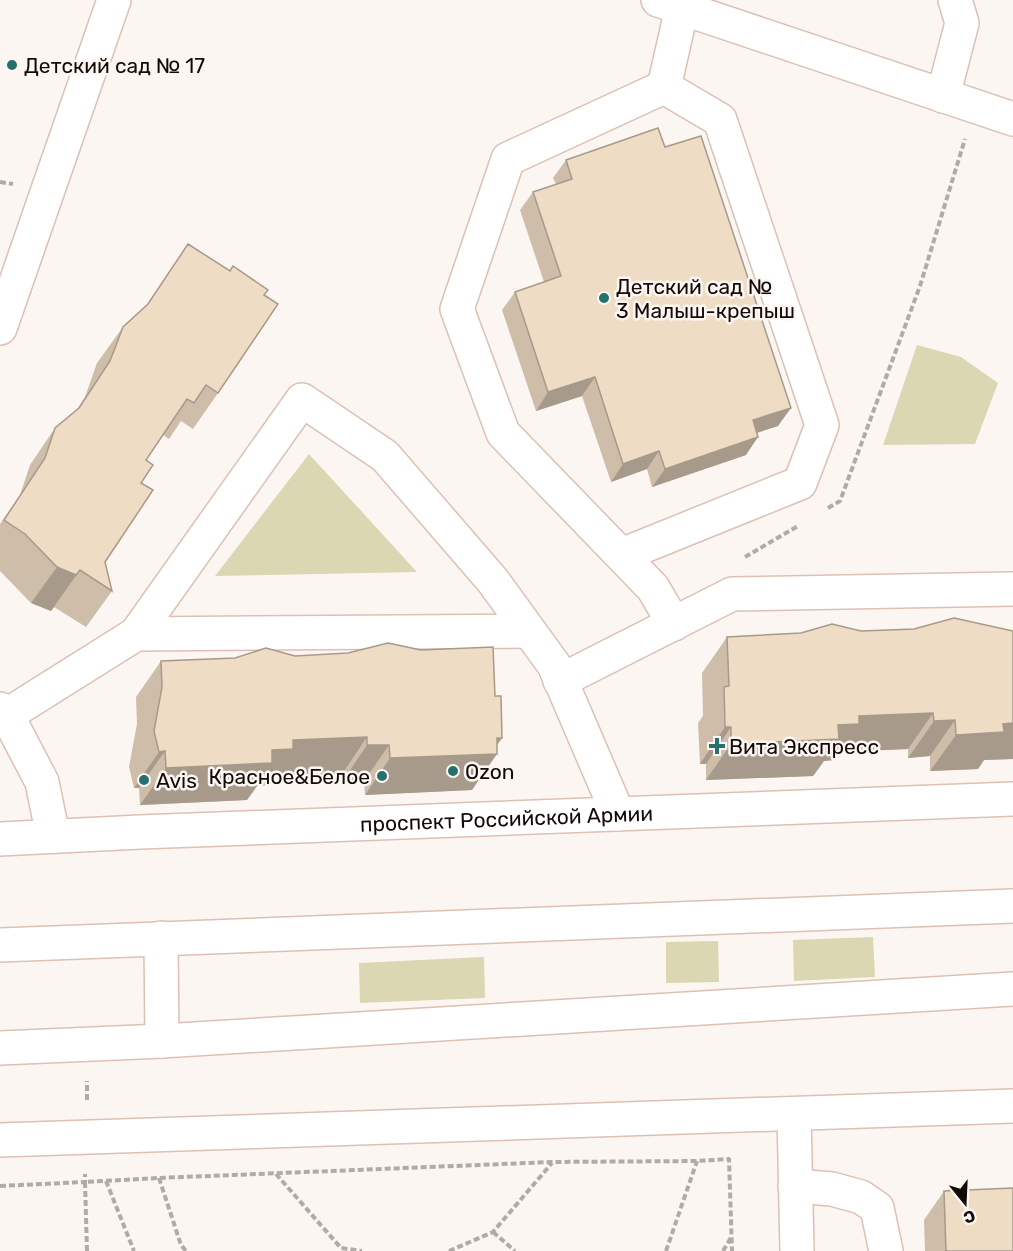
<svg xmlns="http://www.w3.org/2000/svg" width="1013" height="1251" viewBox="0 0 1013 1251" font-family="Rubik,sans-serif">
<rect width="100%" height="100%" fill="#fcf6f3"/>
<!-- green -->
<path fill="#dad7b2" d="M917,345L961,357L998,383L975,444L883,445Z
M309,454L417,572L215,576Z
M873,937L875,977L794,981L793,940Z
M718,941L719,982L666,983V942Z
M484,957L485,998L360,1003L359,963Z"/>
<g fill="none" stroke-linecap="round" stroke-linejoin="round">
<defs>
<g id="minor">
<path d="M658,0L1013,119"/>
<path d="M664,87L682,8"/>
<path d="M943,96L962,23L955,0"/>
<path d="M0,328L114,0"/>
<path d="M622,555L800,483L822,425L720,120L664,87L508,159L457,309L503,433L653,588L674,624"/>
<path d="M136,634L529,631"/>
<path d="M560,681L732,594L1013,589"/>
<path d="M0,709L7,715L42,782L53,836"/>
<path d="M7,715L136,634L302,400L385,456L493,581L554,665L618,814"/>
<path id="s1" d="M0,839L140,832L1013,799"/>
<path d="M161,938L162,1041"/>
<path d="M0,945L1013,906"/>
<path d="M0,1048L162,1041L1013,989"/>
<path d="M794,1114L797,1251"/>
<path d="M0,1140L1013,1106"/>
<path d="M795,1186L832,1189L861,1197L877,1208L886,1251"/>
</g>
</defs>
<!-- minor casing -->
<use href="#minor" stroke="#ddc0b4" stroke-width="36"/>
<!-- path -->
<path stroke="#b1aaa7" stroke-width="4" stroke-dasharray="6 3" stroke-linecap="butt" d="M0,182L13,184
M828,508L840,501L920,286L965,139
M745,557L798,526
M87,1100V1081
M276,1174L341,1248L362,1251
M159,1178L181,1245L186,1251
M106,1181L134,1251
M0,1186L85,1182V1174
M493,1232L515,1251
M87,1251L85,1182L159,1178L552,1162L697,1161L729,1159L732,1251
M449,1251L493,1232L552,1163
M666,1251L697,1161
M723,1251L732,1236"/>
<!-- minor -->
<use href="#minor" stroke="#fff" stroke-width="33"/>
</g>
<!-- wall -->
<path fill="#cdbda9" d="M665,147L778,426L757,433L746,455L652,487L647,469L611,482L582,396L536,411L502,310L515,292L544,282L520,210L533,192L556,184L553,178L566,160Z
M188,244L264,295L218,393L193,429L181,421L169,439L163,435L146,460L141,483L105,562L112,591L86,627L54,607L51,611L31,603L0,571V524L20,495L30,465L55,428L76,411L85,397L97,363L123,327L146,306Z
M861,631H1013V759L984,760L978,769L930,771V756L908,758V749L840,752L834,760L824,761L813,776L706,780V764H700L698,723L703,716L702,673L727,637Z
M161,661L497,746L472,790L365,795L364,781L342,782V774L274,776L268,785L257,786L247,800L140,805L139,788H134L129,767L137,724L136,697Z
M944,1191L1013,1251H925L924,1220Z"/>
<!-- shaded-wall -->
<path fill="#a79a8a" d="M595,377L582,396L536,411L548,392Z
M791,408L778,426L740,438L753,420Z
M758,437L746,455L652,487L665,469Z
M659,451L647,469L611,482L623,464Z
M57,567L80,570L51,611L31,603Z
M933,713L908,749L840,752L834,760L824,761L813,776L706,780L731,744L838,725L859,716Z
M955,720L930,756L908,758L934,721Z
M1013,723V759L984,760L978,769L930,771L956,735L1003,724Z
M725,727H731L706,764H700Z
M367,737L342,774L274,776L268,785L257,786L247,800L140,805L166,768L272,750L293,740Z
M497,738H502L491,754H497L472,790L365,795L390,758Z
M367,745H389L364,781L342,782Z
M165,751L139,788H134L159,752Z"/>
<!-- building -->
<path fill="#eedcc5" stroke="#a79a8a" stroke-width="1.5" d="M658,128L665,147L701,136L791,408L753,420L758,437L665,469L659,451L623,464L595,377L548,392L515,292L561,276L533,192L572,179L566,160Z
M188,244L230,271L233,266L268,290L264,295L278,304L218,393L206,385L194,403L187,399L146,460L153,465L141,483L153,490L105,562L112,591L80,570L76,575L57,567L25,534L4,520L45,458L55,428L79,408L110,361L123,327L148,304Z
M954,618L1013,631V723L1003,724L1004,732L956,735L955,720L934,721L933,713L859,716V724L838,725L839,739L731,744V727H725L724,687L729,686L727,637L801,633L832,624L861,631L914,629Z
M388,643L421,650L493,647L495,696H501L502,738H497V754L390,758L389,745H367V737L293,740V749L272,750V763L166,768L165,751L159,752L154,731L162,687L161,661L235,658L266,648L295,656L348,653Z
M1013,1188V1251H946L944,1191Z"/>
<!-- markers -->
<g fill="#26706e" stroke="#fcf6f3" stroke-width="2">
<circle cx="12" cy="65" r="6"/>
<circle cx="604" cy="298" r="6"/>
<path d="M714 737h6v6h6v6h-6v6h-6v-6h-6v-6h6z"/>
<circle cx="453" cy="771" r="6"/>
<circle cx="382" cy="776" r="6"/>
<circle cx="144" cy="780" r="6"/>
</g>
<g text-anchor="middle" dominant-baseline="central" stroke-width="5" stroke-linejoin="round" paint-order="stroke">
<!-- poi labels -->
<g font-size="21" fill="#130a07" stroke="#fcf6f3" text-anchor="start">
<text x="24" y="65">Детский сад № 17</text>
<text x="616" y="286">Детский сад №<tspan x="616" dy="24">3 Малыш-крепыш</tspan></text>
<text x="729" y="746">Вита Экспресс</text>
<text x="465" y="771">Ozon</text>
<text x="370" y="776" text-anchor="end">Красное&amp;Белое</text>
<text x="156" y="780">Avis</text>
</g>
<!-- street labels -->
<g font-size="21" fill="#130a07" stroke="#fcf6f3">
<text stroke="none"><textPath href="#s1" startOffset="507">проспект Российской Армии</textPath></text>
</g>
</g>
<!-- north arrow -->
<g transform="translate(965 1203) rotate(162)" stroke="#fcf6f3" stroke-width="4.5" paint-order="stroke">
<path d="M0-4.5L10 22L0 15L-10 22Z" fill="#130a07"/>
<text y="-9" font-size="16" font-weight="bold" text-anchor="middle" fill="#130a07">С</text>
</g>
</svg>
